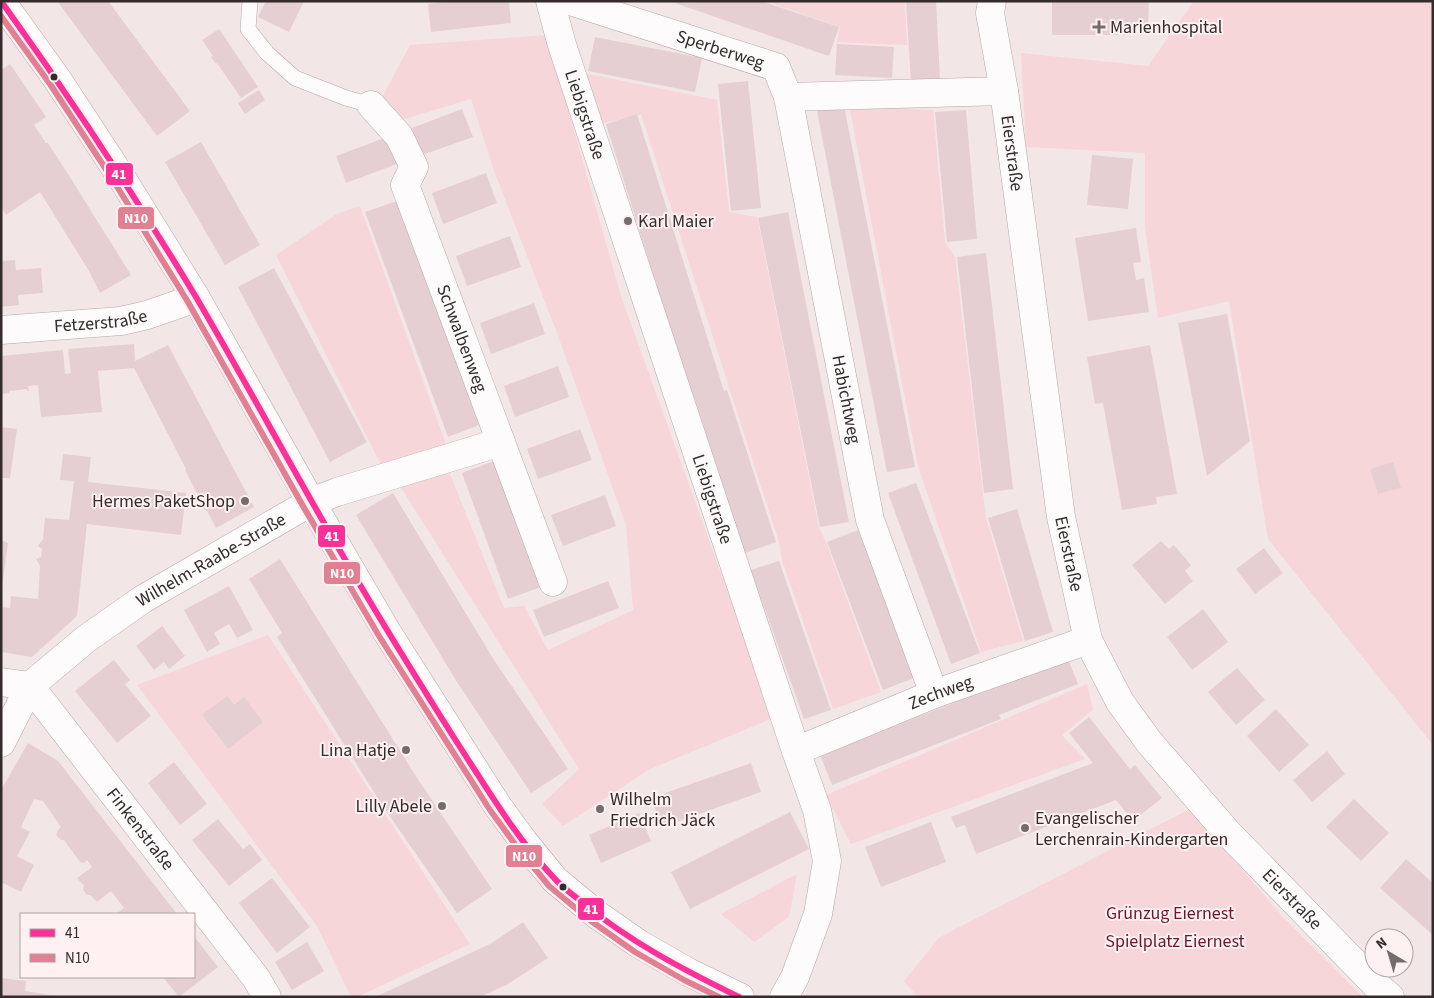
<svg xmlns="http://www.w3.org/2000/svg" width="1434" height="998" viewBox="0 0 1434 998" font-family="'Source Sans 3',sans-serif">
<rect width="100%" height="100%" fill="#f3e6e7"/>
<!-- green -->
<path fill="#f6d6d9" d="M766,1H905L907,45L837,42L840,27Z
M1194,1H1433V745L1268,539L1229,301L1158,318L1145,228V153L1026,147L1021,53L1148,66Z
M547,35L621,296L773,718L648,770L563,826L542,804L579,769L398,483L448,469L504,608L524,606L548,650L633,610L626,525L557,333L494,171L471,99L401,120L381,99L410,45Z
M583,73L717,100L729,212L757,217L819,528L826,542L881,692L833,709L782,560L779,542L641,114L596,125Z
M849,105L933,110L945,242L955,257L986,518L1023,641L981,652L918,466Z
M360,206L446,444L382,467L276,255L337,214Z
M268,635L470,944L357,997H351L317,926L137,685Z
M1087,684L1093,710L1062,735L1085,759L851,844L826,795Z
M1190,809L1282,916L1363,997H918L904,981L940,937Z
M797,874L789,917L754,942L721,914Z"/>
<!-- building -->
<path fill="#e6cfd2" d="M57,1H108L190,111L157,136Z
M266,1H304L289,32L258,17Z
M450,1H509L511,23L431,32L428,4Z
M669,1H761L839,27L829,56Z
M906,1H936L940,80L911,82Z
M1052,1H1149L1148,25H1133V35H1052Z
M219,29L258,87L241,98L217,63L216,64L211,57L213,56L202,40Z
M595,37L702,58L695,92L588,71Z
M837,44L894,47L892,78L835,75Z
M10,64L46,117L34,125L46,143H48L68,174L131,275L100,293L89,271L40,192L6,215L1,207V70Z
M748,81L761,208L731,211L718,84Z
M259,90L265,100L245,114L238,103Z
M844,106L915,467L887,472L817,111Z
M462,109L473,137L422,155L412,128Z
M966,110L977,239L947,242L935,112Z
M637,114L724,391L727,390L776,542L745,553L695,400L693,401L606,124Z
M387,137L397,164L346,183L336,156Z
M201,142L260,245L225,265L165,162Z
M1092,155L1133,159L1128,209L1087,205Z
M486,173L497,203L443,224L432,193Z
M397,201L479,425L448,437L365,212Z
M788,212L849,522L820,527L758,218Z
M1136,228L1141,262L1133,263L1136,280L1144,278L1149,312L1088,321L1075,238Z
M510,236L521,267L467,286L456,256Z
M986,253L1013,489L984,493L957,257Z
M15,260L16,270L41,268L43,293L18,295L19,305L1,307V261Z
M274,268L367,442L330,462L238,287Z
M534,303L545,334L491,354L480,323Z
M1227,314L1250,441L1207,476L1178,323Z
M134,344L135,361L168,345L254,507L216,528L207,511L198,506L200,499L185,470L186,469L134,368L98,371L102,412L41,417L38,385L28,386L29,391H27V389L9,391V393L1,394V356L63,350L65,374L71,373L68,349Z
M1150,345L1177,494L1156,497L1157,504L1122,510L1103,403L1095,404L1087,357Z
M558,366L569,397L515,417L504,386Z
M1,427L17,429L10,478H1Z
M580,429L592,460L538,479L527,449Z
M63,454L91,457L88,482L186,493L181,535L87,524L77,616L32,657L1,652V607L10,608L11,596L38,599L40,566L36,559L41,557L42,549L38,546L43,539L45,518L69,520L74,481L60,480Z
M494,461L541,587L508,599L462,473Z
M1393,462L1401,488L1378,494L1370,469Z
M916,483L980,653L951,664L888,493Z
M393,493L494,660L568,769L531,793L457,682L356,515Z
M605,495L616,526L563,546L551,515Z
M1017,509L1053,632L1025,641L988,518Z
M858,530L914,678L883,690L827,542Z
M1,540L8,543L2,587H1Z
M1161,541L1169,549L1174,545L1191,565L1185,571L1193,581L1165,604L1132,565Z
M1264,548L1283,573L1255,594L1236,569Z
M280,559L419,781L492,889L457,913L382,805L277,637L282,633L249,579Z
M779,561L831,710L804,719L751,570Z
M608,581L619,608L544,637L533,610Z
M229,586L253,630L237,638L229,624L214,633L220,644L207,652L184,610Z
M1203,609L1228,642L1192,670L1167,637Z
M162,626L185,656L169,669L164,662L154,670L136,646Z
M1066,654L1078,684L999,715L1001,719L832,785L820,755L989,689Z
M114,660L130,680L125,684L151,716L117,743L75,691Z
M1237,668L1265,700L1236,725L1208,692Z
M227,696L234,705L244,697L263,722L228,749L202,715Z
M1276,709L1309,745L1279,772L1247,736Z
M1089,717L1130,769L1135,765L1162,798L1133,821L1116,800L976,854L965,825L956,828L951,817L1093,763L1069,733Z
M28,743L58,761L177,914H116L124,908L111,891L97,902L90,895H87L83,890L84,886L77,878L92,867L87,860L84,863L80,862L64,840H61L56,835L58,830L61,827L43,801L34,799L21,827L30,832L17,856L34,865L21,892L3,883L1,886V790Z
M1327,751L1345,774L1312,802L1293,780Z
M174,762L207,804L180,825L148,783Z
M751,763L761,792L662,827L651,798Z
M1354,799L1389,833L1361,861L1326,827Z
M790,812L809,849L690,909L671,872Z
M639,813L651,841L601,863L589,835Z
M218,819L243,849L250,844L262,860L229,886L192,840Z
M931,822L946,862L881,887L865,847Z
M1406,859L1433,883V935L1380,888Z
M272,878L310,927L277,953L239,903Z
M523,922L548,958L508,984L480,997H375L490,944Z
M194,936L218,967L179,997L163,977H194Z
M307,942L324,971L292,990L275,962Z
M1,978L26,981L25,991L62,997H1Z"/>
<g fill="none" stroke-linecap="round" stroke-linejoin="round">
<defs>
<path id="lane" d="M250,1L248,29L267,53L295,78L346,98L371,105"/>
<g id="street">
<path id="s1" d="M550,1L562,45L796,751L817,810L827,861L818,914L795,977L784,997"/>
<path id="s2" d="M570,1L776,67L788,97L1004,91"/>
<path id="s3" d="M992,1L990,13L1004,91L1061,517L1088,640L1120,702L1149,742L1228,833L1376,985L1390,997"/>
<path id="s4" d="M788,97L870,520L934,694"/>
<path id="s5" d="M371,105L399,136L414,167L405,185L553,582"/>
<path id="s6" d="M1,330L121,321L147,315L196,298"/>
<path id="s7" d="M1,682L30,686L256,978L267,997"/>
<path id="s8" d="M1,743L30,686L86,639L143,599L311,502L337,492L501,442"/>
<path id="s9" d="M796,751L934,694L1088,640"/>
</g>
<path id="secondary" d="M1,1L57,79L120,175L196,298L311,502L387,632L497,805L524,842L555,880L596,914L639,944L688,972L740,997"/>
</defs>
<!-- lane casing -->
<use href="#lane" stroke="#b3a9aa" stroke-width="16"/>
<!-- street casing -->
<use href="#street" stroke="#b3a9aa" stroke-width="29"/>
<!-- secondary casing -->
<use href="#secondary" stroke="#b3a9aa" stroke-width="29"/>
<!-- lane -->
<use href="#lane" stroke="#fdfbfb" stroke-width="15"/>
<!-- street -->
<use href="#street" stroke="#fdfbfb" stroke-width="28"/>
<!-- secondary -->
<use href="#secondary" stroke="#fdfbfb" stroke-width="28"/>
<defs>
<path id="bus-1" d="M1,1C70,97 135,196 196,297C247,384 295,474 346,561C382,623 420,684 458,744C488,790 516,838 554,878C562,887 573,895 583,903C630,942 684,970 739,997"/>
<path id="bus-2" d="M1,16L50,84L113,180L188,302L303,506L379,636L490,810L517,847L549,886L591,921L635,952L684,980L719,997"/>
</defs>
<!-- bus-1 casing -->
<use href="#bus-1" stroke="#fff1f2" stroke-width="10"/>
<!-- bus-2 casing -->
<use href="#bus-2" stroke="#fff1f2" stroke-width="10"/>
<!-- bus-1 -->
<use href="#bus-1" stroke="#fb3199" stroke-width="6"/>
<!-- bus-2 -->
<use href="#bus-2" stroke="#e17f93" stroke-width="6"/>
</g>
<!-- markers -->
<g fill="#776c6d" stroke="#fff1f2" stroke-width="2">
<path d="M1096.5 19.5h5v5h5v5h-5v5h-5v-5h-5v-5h5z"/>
<circle cx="628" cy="221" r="5"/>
<circle cx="245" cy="501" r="5"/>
<circle cx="406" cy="750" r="5"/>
<circle cx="442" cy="806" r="5"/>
<circle cx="600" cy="809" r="5"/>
<circle cx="1025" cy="828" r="5"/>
</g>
<g fill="#342b2c" stroke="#fff1f2" stroke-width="2">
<circle cx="54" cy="77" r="4.5"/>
<circle cx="563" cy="887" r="4.5"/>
</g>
<g text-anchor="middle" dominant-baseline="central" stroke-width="4" stroke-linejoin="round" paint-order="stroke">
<!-- poi labels -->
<g font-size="18" fill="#342b2c" stroke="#fff1f2" text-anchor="start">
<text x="1110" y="27">Marienhospital</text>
<text x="638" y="221">Karl Maier</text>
<text x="235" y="501" text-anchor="end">Hermes PaketShop</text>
<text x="396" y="750" text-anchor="end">Lina Hatje</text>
<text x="610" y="799">Wilhelm<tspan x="610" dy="21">Friedrich Jäck</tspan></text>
<text x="432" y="806" text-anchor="end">Lilly Abele</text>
<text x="1035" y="818">Evangelischer<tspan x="1035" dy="21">Lerchenrain-Kindergarten</tspan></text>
</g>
<!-- street labels -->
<g font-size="18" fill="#342b2c" stroke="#fff1f2">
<text stroke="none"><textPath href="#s2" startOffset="158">Sperberweg</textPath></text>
<text stroke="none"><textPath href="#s1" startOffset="119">Liebigstraße</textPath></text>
<text stroke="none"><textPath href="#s3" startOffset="154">Eierstraße</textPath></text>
<text stroke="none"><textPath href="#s6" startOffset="100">Fetzerstraße</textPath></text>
<text stroke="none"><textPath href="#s5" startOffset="260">Schwalbenweg</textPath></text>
<text stroke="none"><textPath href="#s4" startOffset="308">Habichtweg</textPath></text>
<text stroke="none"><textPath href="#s1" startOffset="524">Liebigstraße</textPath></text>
<text stroke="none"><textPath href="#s3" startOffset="559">Eierstraße</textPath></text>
<text stroke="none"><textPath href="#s8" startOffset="285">Wilhelm-Raabe-Straße</textPath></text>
<text stroke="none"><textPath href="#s9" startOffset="156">Zechweg</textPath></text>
<text stroke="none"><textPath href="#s7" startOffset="210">Finkenstraße</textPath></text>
<text stroke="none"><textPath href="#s3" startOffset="979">Eierstraße</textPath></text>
</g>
<!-- park labels -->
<g font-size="18" fill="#71132c" stroke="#fff1f2">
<text x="1170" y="913">Grünzug Eiernest</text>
<text x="1175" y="941">Spielplatz Eiernest</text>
</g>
</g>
<g stroke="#fff1f2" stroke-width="2">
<rect x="105" y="162" width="29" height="24" rx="5" fill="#fb3199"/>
<rect x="117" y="206" width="38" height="24" rx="5" fill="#e17f93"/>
<rect x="317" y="524" width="29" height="24" rx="5" fill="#fb3199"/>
<rect x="323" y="561" width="38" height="24" rx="5" fill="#e17f93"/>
<rect x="505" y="844" width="38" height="24" rx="5" fill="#e17f93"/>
<rect x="577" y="897" width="28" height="24" rx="5" fill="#fb3199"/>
</g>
<g font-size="14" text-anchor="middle" font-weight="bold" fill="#fff">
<text x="119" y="179">41</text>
<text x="136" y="223">N10</text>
<text x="332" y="541">41</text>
<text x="342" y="578">N10</text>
<text x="524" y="861">N10</text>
<text x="591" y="914">41</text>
</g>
<!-- border -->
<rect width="1434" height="998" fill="none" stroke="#342b2c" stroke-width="5"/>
<!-- legend -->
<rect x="20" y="913" width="175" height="65" fill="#fff1f2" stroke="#aea2a3"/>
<rect x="30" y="929" width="25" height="8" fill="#fb3199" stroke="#aea2a3"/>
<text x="65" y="938" font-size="15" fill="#342b2c">41</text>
<rect x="30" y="954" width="25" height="8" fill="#e17f93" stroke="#aea2a3"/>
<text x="65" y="963" font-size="15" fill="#342b2c">N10</text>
<!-- north arrow -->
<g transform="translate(1389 953) rotate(322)"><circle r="24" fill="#fff1f2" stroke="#aea2a3"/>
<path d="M0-4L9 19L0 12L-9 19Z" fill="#776c6d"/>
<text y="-8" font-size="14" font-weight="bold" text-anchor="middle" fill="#342b2c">N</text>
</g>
</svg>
